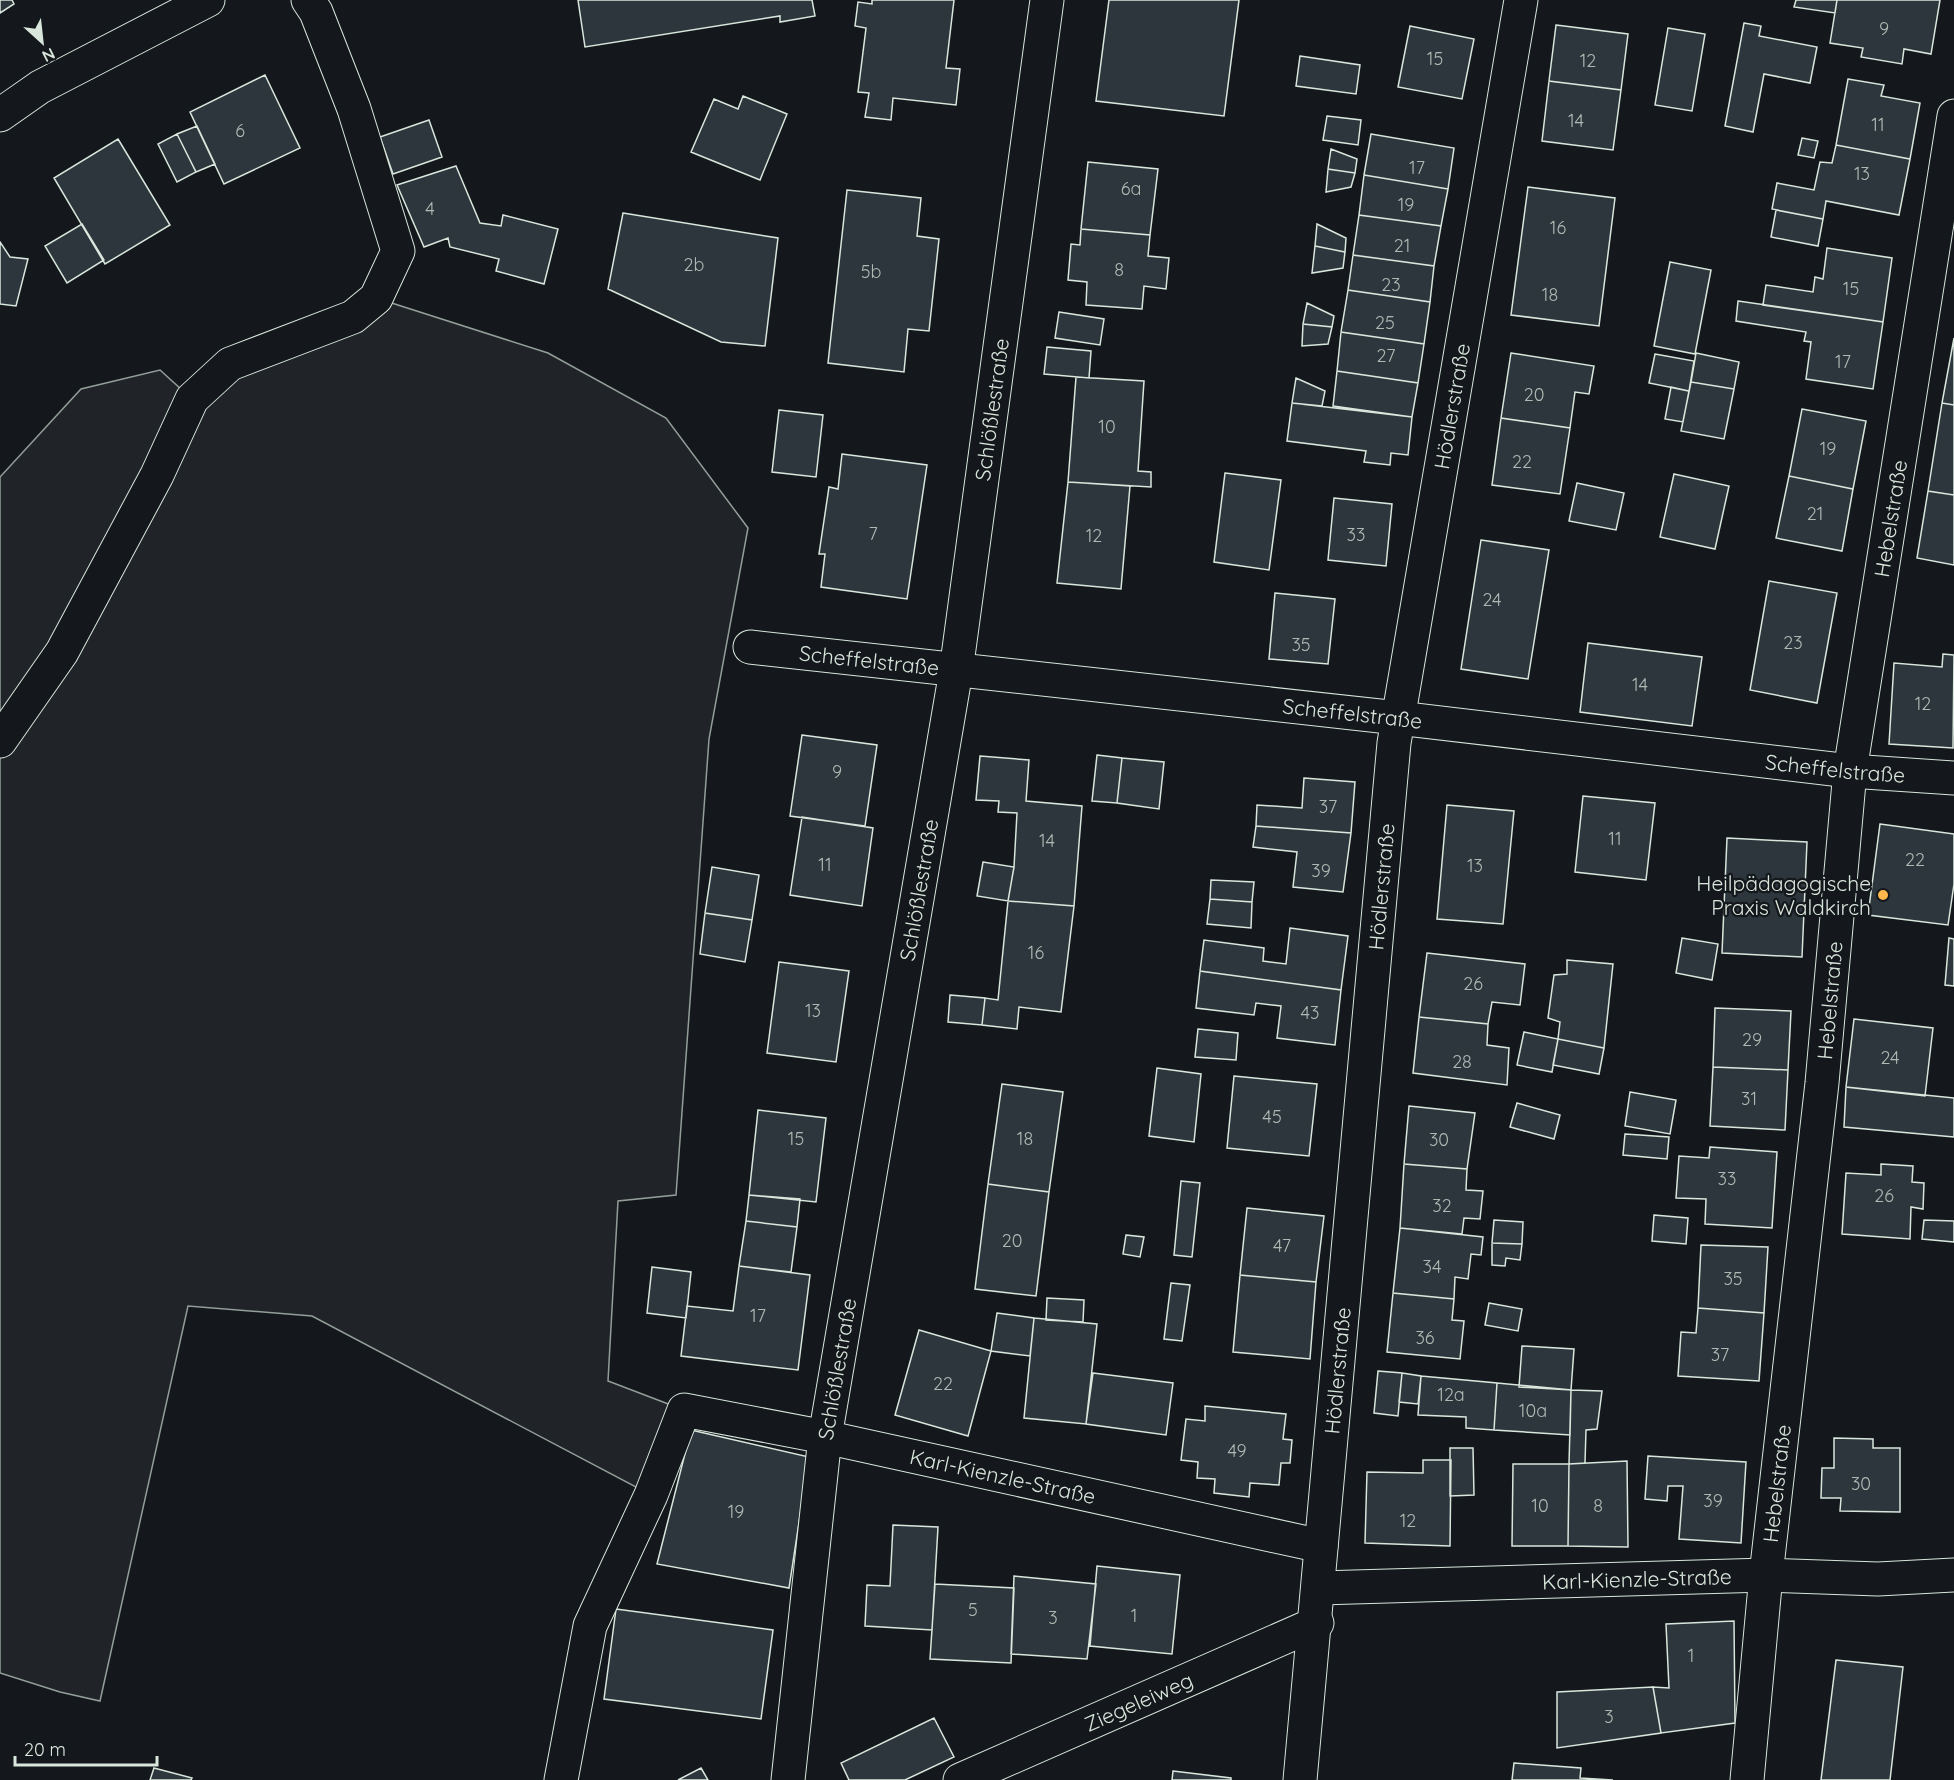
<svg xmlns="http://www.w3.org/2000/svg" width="1954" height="1780" viewBox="0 0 1954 1780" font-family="Quicksand,sans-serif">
<rect width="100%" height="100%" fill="#14181c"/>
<!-- green -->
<path fill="#202428" stroke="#939e99" stroke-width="1.5" d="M376,298L548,353L666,418L748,528L709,739L676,1195L618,1201L608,1381L684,1410L651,1495L312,1316L188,1306L100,1701L60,1692L0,1673V477L81,389L160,370L192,399Z"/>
<!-- building -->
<path fill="#2c363c" stroke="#d8e6dc" stroke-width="1.5" d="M0,0H12L14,4L0,13Z
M578,0H812L815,16L780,22V16L585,47Z
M872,0H954L946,68L960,69L956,105L893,98L891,120L865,117L869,93L858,92L866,28L855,26L858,2L872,4Z
M1109,0H1239L1224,116L1096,101Z
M1796,0H1837L1835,13L1794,7Z
M1837,0H1940L1931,54L1904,49L1902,64L1861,57L1863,48L1830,43Z
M1744,23L1761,26L1759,36L1817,47L1810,83L1764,74L1753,132L1725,126Z
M1556,25L1628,34L1621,90L1549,81Z
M1410,26L1474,39L1462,99L1398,87Z
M1668,28L1705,34L1692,111L1655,105Z
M1300,56L1360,65L1356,94L1296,86Z
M265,75L300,148L224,184L190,112Z
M1848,79L1884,85L1881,96L1920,103L1910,159L1836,145Z
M1549,81L1621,90L1613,150L1542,141Z
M743,96L787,114L760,180L691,152L714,99L738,109Z
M1327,116L1361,120L1358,145L1323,140Z
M429,120L442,157L393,174L380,137Z
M197,126L215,164L196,172L177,134Z
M177,134L196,172L177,182L158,144Z
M1371,134L1454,148L1448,189L1364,175Z
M1802,138L1818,141L1814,158L1798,155Z
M118,139L170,225L105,264L54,178Z
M1836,145L1910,159L1899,215L1826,201L1823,219L1772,209L1777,183L1814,190L1820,162L1832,163Z
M1331,149L1357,159L1355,173L1328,169Z
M1088,162L1158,169L1150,235L1081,229Z
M456,166L480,223L501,226L503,215L558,229L544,284L496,271L499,259L450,247L448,238L424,247L397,185Z
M1328,169L1355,173L1351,187L1326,192Z
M1364,175L1448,189L1441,226L1359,215Z
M1528,187L1615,198L1599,326L1511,315Z
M847,190L921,198L917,236L939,239L929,331L908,329L904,372L828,363Z
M1776,210L1823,219L1818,246L1771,237Z
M623,213L778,238L765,346L721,342L608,289Z
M1359,215L1441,226L1434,266L1353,255Z
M82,224L104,260L67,283L45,246Z
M1317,224L1346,238L1345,252L1315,246Z
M1081,229L1150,235L1148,256L1169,258L1166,289L1144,286L1142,309L1086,305L1087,282L1068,280L1071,244L1080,245Z
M0,242L10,257L28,259L16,306L0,304Z
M1315,246L1345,252L1343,268L1312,273Z
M1827,248L1892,258L1883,322L1763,305L1766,285L1813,292L1815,277L1823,279Z
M1353,255L1434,266L1430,302L1348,290Z
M1670,262L1711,270L1695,354L1654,346Z
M1348,290L1430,302L1424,344L1341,332Z
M1738,301L1883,322L1873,389L1806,379L1811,342L1804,341L1806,332L1736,321Z
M1307,303L1334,316L1332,327L1303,324Z
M1059,312L1104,319L1100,345L1055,338Z
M1303,324L1332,327L1328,344L1302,346Z
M1341,332L1424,344L1418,383L1337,371Z
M1954,338V405L1942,403Z
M1047,347L1091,351L1089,378L1044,374Z
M1511,353L1594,366L1589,394L1575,392L1570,428L1501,418Z
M1696,353L1739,362L1734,389L1691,382Z
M1655,354L1694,361L1689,391L1649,383Z
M1337,371L1418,383L1412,417L1333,406Z
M1076,377L1144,381L1138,471L1151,472V487L1068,482Z
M1296,378L1325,391L1322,406L1292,403Z
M1691,382L1734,389L1724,439L1681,431Z
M1671,387L1689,391L1683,422L1665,419Z
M1292,403L1412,417L1408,455L1391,453L1390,465L1364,462L1366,451L1287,441Z
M1942,403L1954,405V495L1928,491Z
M1802,409L1866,421L1853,489L1789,476Z
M779,410L823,415L816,477L772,472Z
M1501,418L1570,428L1560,494L1492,485Z
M842,454L927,465L907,599L821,587L825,554H819L829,487L838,489Z
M1225,473L1281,480L1269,570L1214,562Z
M1674,474L1729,486L1715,549L1660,537Z
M1789,476L1853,489L1842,551L1776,538Z
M1068,482L1130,486L1121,589L1057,583Z
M1577,483L1624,493L1616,530L1569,521Z
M1928,491L1954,495V565L1917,558Z
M1334,498L1392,504L1386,566L1328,560Z
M1481,540L1549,550L1528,679L1461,669Z
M1769,581L1837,593L1817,703L1750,690Z
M1275,593L1335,599L1328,664L1269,659Z
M1588,643L1702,657L1692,726L1580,712Z
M1943,654L1954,655L1953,748L1889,744L1894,663L1942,667Z
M802,735L877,745L865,826L790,816Z
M1097,755L1122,758L1117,803L1092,801Z
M980,756L1029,760L1026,801L1082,806L1074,906L1008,901L1014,867L1017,813L998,812L999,801L976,800Z
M1122,758L1164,762L1159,809L1117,803Z
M1304,778L1355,782L1351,833L1256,826L1257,805L1302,808Z
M1583,796L1655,803L1646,880L1575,872Z
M1447,805L1514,811L1503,924L1437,919Z
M802,817L873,828L862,906L790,895Z
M1880,824L1954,834V884L1948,925L1868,915Z
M1256,826L1351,833L1343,892L1293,887L1297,852L1253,847Z
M1727,838L1807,842L1802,957L1722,953Z
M983,862L1014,867L1008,901L977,896Z
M712,867L759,875L752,920L705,913Z
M1211,880L1254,882L1252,902L1210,899Z
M1210,899L1252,902L1251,928L1207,924Z
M1008,901L1074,906L1061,1012L1019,1007L1017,1029L982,1025L985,998L998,1000Z
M705,913L752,920L745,962L700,954Z
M1290,928L1348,936L1341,990L1200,971L1204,940L1264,948L1263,961L1286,964Z
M1682,938L1718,944L1712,980L1676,973Z
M1949,938L1954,939V986L1945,985Z
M1427,953L1525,964L1520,1005L1492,1002L1488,1024L1419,1017Z
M1567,960L1613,964L1604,1048L1558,1039L1560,1022L1548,1018L1554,975L1567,974Z
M779,962L849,971L836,1062L767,1053Z
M1200,971L1341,990L1335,1045L1277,1038L1281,1006L1256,1003L1254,1015L1196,1008Z
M950,995L985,998L982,1025L948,1022Z
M1715,1008L1791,1011L1788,1070L1713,1067Z
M1419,1017L1488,1024L1487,1045L1509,1048L1507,1085L1413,1073Z
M1854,1019L1933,1028L1925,1096L1846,1087Z
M1198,1029L1238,1033L1236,1060L1195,1057Z
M1524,1032L1558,1039L1552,1072L1517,1065Z
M1558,1039L1604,1048L1599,1074L1553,1065Z
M1713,1067L1788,1070L1785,1130L1710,1126Z
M1157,1068L1201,1074L1194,1142L1149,1136Z
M1234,1076L1317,1084L1309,1156L1227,1148Z
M1002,1084L1063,1092L1049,1192L988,1184Z
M1846,1087L1954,1098V1137L1844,1127Z
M1630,1092L1676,1100L1670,1134L1625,1126Z
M1517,1103L1560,1115L1554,1139L1510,1127Z
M1409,1106L1475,1113L1467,1169L1404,1164Z
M758,1110L826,1118L816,1202L749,1195Z
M1625,1134L1669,1137L1667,1159L1623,1155Z
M1710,1147L1777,1152L1772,1228L1705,1224L1706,1199L1676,1198L1679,1156L1709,1158Z
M1404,1164L1467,1169L1466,1190L1483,1191L1480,1219L1464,1218L1462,1234L1400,1228Z
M1881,1164L1913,1166L1912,1182L1924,1183L1923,1209L1911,1207L1910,1239L1842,1234L1846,1173L1881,1175Z
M1181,1181L1200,1183L1192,1257L1174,1255Z
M988,1184L1049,1192L1036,1296L975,1289Z
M749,1195L800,1199L797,1227L746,1221Z
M1247,1208L1324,1216L1316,1282L1240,1275Z
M1654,1215L1688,1218L1686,1244L1652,1241Z
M1494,1220L1523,1222L1522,1244L1492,1243Z
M1924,1220L1954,1221V1242L1922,1239Z
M746,1221L797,1227L791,1272L739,1266Z
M1400,1228L1483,1237L1481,1255L1471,1254L1468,1279L1455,1277L1454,1299L1393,1293Z
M1126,1235L1144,1237L1140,1257L1123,1254Z
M1492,1243L1522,1244L1520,1260L1506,1258L1505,1266L1492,1265Z
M1701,1245L1768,1247L1764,1313L1698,1308Z
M739,1266L810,1275L798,1370L681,1356L687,1306L733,1311Z
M652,1267L691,1272L686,1318L647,1313Z
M1240,1275L1316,1282L1310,1359L1233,1352Z
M1171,1283L1190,1285L1182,1341L1164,1339Z
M1393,1293L1454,1299L1452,1320L1464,1321L1460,1359L1387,1352Z
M1047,1298L1084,1300L1083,1322L1046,1320Z
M1489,1303L1522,1309L1518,1331L1485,1325Z
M1698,1308L1764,1313L1759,1381L1678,1376L1681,1332L1696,1333Z
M997,1313L1034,1318L1030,1356L991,1351Z
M1034,1318L1097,1324L1086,1424L1024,1418Z
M919,1330L991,1351L968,1436L895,1415Z
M1522,1346L1574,1349L1571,1390L1519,1387Z
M1378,1371L1402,1373L1398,1416L1374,1413Z
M1093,1373L1173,1383L1166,1435L1086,1424Z
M1402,1373L1421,1376L1418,1404L1399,1402Z
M1421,1376L1497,1383L1494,1430L1466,1428V1417L1418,1415Z
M1497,1383L1571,1390L1570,1435L1494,1430Z
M1571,1390L1602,1391L1597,1429L1586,1430L1585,1463L1569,1464Z
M1205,1406L1286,1414L1283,1439L1292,1440L1290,1463H1281L1279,1485L1250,1483L1249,1497L1214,1493L1215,1479L1197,1478L1198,1462L1181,1460L1186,1419L1205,1421Z
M691,1430L809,1457L789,1588L657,1564Z
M1834,1438L1873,1439V1448H1900V1512L1840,1511L1841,1498H1821L1822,1468H1834Z
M1450,1448H1473L1474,1495L1450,1496Z
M1648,1456L1746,1462L1741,1543L1679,1539L1683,1486H1668L1667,1501L1645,1499Z
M1423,1460H1451L1450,1546L1365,1543L1367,1472L1423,1473Z
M1627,1461L1628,1547L1568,1546L1569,1464Z
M1513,1464H1569L1568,1546H1512Z
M893,1525L938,1527L932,1630L865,1626L867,1585L890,1586Z
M1097,1566L1180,1575L1172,1654L1090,1646Z
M1014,1576L1096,1584L1087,1659L1011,1654Z
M935,1584L1014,1588L1011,1663L930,1659Z
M616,1609L773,1630L761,1719L604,1699Z
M1734,1621L1735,1723L1661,1733L1653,1687L1669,1688L1666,1624Z
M1836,1660L1903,1667L1890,1780H1821Z
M1653,1687L1661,1733L1557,1748V1692Z
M934,1718L954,1757L905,1780H849L841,1763Z
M1514,1763L1581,1768L1580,1778L1613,1780H1512Z
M154,1768L192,1778L191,1780H150Z
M701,1768L708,1780H678Z
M1173,1771L1231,1778V1780H1172Z"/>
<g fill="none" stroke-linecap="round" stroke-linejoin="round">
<defs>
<g id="minor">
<path d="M0,115L40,87L208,0"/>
<path id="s1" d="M750,647L1398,718L1850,771L1954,778"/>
<path d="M0,741L62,652L157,475L192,399L230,364L353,317L376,298L398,251L354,109L316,12L308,0"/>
<path id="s2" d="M1319,1588L1766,1575L1878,1579L1954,1575"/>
<path id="s3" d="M561,1780L590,1626L651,1495L684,1410L825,1437L1321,1546"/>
<path id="s4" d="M788,1780L825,1437L956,671L1047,0"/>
<path id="s5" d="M960,1780L1317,1623"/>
<path id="s6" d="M1300,1780L1394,743L1521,0"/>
<path id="s7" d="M1747,1780L1766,1575L1822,1083L1850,771L1954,116"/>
</g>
</defs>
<!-- minor casing -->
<use href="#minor" stroke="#d8e6dc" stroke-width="35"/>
<!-- minor -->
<use href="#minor" stroke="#14181c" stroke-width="33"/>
</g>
<!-- markers -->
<circle fill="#ffb74d" stroke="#14181c" stroke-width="2" cx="1883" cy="895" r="6"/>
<g text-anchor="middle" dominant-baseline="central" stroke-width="4.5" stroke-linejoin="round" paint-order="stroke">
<!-- number labels -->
<g font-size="18" fill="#adbab4">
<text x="1884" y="28">9</text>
<text x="1435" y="58">15</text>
<text x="1588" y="60">12</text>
<text x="1576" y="120">14</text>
<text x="1878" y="124">11</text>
<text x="240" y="130">6</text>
<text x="1417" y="167">17</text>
<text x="1862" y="173">13</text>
<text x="1131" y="188">6a</text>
<text x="1406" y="204">19</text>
<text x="430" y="208">4</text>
<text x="1558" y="227">16</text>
<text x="1402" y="245">21</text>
<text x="694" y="264">2b</text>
<text x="1119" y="269">8</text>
<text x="871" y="271">5b</text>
<text x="1391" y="284">23</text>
<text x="1851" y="288">15</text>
<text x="1550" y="294">18</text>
<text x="1385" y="322">25</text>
<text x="1386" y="355">27</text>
<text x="1843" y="361">17</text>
<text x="1534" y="394">20</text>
<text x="1107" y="426">10</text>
<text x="1828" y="448">19</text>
<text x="1522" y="461">22</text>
<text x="1815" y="513">21</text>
<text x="873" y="533">7</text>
<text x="1356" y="534">33</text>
<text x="1094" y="535">12</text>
<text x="1492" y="599">24</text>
<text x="1793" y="642">23</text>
<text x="1301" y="644">35</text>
<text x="1640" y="684">14</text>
<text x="1923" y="703">12</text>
<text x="837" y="771">9</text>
<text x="1328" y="806">37</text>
<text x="1615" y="838">11</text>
<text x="1047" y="840">14</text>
<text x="1915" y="859">22</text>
<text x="825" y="864">11</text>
<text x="1475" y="865">13</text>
<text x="1321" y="870">39</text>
<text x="1036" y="952">16</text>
<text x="1473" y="983">26</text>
<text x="813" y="1010">13</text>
<text x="1310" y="1012">43</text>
<text x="1752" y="1039">29</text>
<text x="1890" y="1057">24</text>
<text x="1462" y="1061">28</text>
<text x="1749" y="1098">31</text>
<text x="1272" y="1116">45</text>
<text x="796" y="1138">15</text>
<text x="1025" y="1138">18</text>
<text x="1439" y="1139">30</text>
<text x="1727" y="1178">33</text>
<text x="1884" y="1195">26</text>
<text x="1442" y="1205">32</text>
<text x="1012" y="1240">20</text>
<text x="1282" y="1245">47</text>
<text x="1432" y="1266">34</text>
<text x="1733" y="1278">35</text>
<text x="758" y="1315">17</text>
<text x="1425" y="1337">36</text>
<text x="1720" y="1354">37</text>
<text x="943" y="1383">22</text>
<text x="1451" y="1394">12a</text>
<text x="1533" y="1410">10a</text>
<text x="1237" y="1450">49</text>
<text x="1861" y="1483">30</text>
<text x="1713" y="1500">39</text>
<text x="1540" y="1505">10</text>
<text x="1598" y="1505">8</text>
<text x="736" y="1511">19</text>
<text x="1408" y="1520">12</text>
<text x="973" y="1609">5</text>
<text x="1134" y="1615">1</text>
<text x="1053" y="1617">3</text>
<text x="1691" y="1655">1</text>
<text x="1609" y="1716">3</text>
</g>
<!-- street labels -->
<g font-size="21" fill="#d8e6dc" stroke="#14181c">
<text stroke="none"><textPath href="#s6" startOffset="1383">Hödlerstraße</textPath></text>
<text stroke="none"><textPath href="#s4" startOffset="1386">Schlößlestraße</textPath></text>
<text stroke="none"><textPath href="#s7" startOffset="1270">Hebelstraße</textPath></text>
<text stroke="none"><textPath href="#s1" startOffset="120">Scheffelstraße</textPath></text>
<text stroke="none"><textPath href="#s1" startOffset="606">Scheffelstraße</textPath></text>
<text stroke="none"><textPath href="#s1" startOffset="1092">Scheffelstraße</textPath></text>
<text stroke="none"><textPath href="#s6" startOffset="897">Hödlerstraße</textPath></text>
<text stroke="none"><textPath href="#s4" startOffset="900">Schlößlestraße</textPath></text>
<text stroke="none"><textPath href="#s7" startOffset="784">Hebelstraße</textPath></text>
<text stroke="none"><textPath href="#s4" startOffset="414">Schlößlestraße</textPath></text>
<text stroke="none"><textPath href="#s6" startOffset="411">Hödlerstraße</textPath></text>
<text stroke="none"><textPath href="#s3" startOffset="718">Karl-Kienzle-Straße</textPath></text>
<text stroke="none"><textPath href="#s7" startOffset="298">Hebelstraße</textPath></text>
<text stroke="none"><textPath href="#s2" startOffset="318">Karl-Kienzle-Straße</textPath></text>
<text stroke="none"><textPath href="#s5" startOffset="195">Ziegeleiweg</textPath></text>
</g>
<!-- poi labels -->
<g font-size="21" fill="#d8e6dc" stroke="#14181c" text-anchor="end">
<text x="1871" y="883">Heilpädagogische<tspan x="1871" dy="24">Praxis Waldkirch</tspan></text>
</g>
</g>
<!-- north arrow -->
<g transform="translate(42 42) rotate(153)" stroke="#14181c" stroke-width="4.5" paint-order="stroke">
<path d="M0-4.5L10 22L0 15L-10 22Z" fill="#d8e6dc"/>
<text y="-9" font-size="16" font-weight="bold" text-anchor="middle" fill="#d8e6dc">N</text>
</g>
<!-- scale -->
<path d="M15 1756v9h142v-9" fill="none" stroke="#d8e6dc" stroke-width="3"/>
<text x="24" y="1756" font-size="18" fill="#d8e6dc" stroke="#14181c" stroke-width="4.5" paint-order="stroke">20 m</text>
</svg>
